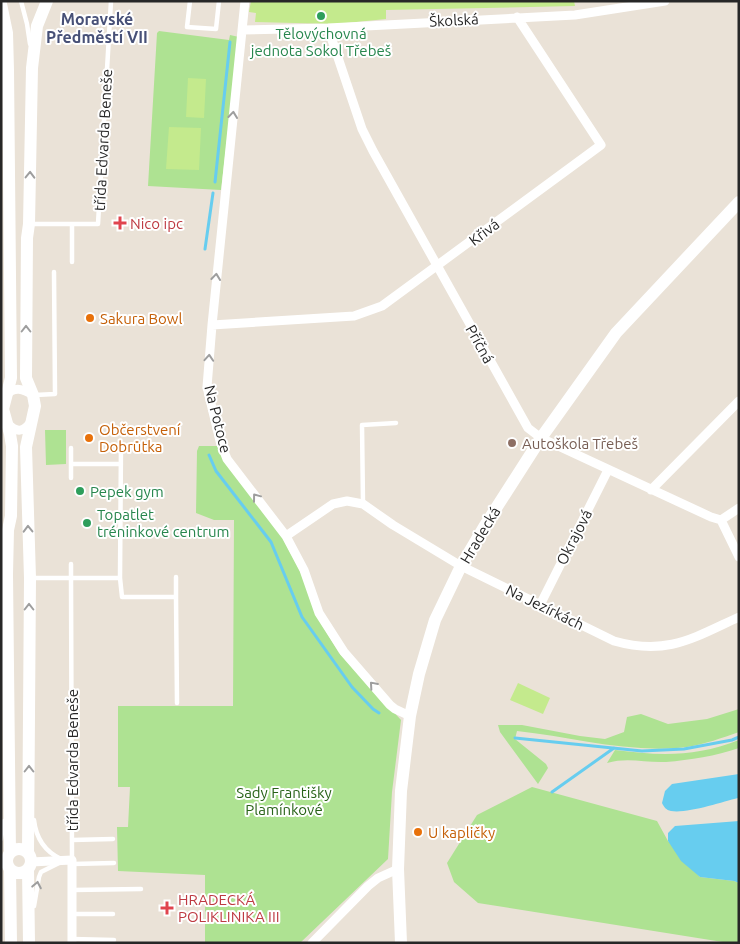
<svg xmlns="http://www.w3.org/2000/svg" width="740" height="944" viewBox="0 0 740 944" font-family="Ubuntu,sans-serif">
<rect width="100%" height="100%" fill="#eae2d7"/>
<!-- green -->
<path fill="#aee292" d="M159,31L229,40L230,35L239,37L221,190L148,186L157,33Z
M45,430H66V464L46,465Z
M199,446H220L281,535L301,573L316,615L339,653L401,720L392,792L388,859L300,943H205V875L118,871L117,827H128L130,787H118V706H233L234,520H214L196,513L197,451Z
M739,709V732C722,738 705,744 687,747C630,754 573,737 517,731L515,739L546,764L548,768L538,784L500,732L498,725H522L580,736L605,739L624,732L627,717L641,714L668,724L707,719Z
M739,740V748C716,756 690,760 666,762C645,763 628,757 607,763L615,750C660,756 696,757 739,740Z
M532,787L657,821L668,841L700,877L734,881L739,883V943H729L478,903L454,882L447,863L477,815Z"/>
<!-- pitch -->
<path fill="#c4ea8d" d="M251,1H574L575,6L386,10V19L336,24L255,22L256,13L249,12Z
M188,78L206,79L204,118L186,117Z
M169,127L201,128L199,170L166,169Z
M518,683L550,698L543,714L510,700Z"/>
<!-- water -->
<path fill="#67cdef" d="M739,774L738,798C722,802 686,814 671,811C666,810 664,807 662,803L665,791L672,784Z
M739,821V883L734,881L700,877L681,861L668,841V833L675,826Z"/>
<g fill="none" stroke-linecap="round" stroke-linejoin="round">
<!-- stream -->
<path stroke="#67cdef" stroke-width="3" d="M215,182L230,42
M205,249L213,193
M209,455L216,471L271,542L302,617L352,687L373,709L379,713
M515,738L642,751L684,749L732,740L739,737
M552,792L614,748"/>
<!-- lane -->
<path stroke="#fff" stroke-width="4.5" d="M21,1L27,24L30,44
M190,1L187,27L216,29L219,1
M30,224H98L111,1
M72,262V224
M35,395L55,394L54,272
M71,464H121
M71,478V448
M363,504L362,425L396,423
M71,564V578H120L122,597H176V577
M32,578H71L72,860
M120,578L121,444
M176,597L177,703
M34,820C36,838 44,851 61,859
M1,839L4,821
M72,840L113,839
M72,864L114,863
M72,890L141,889
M34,906L39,877L41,872L59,863
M72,914H113
M72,939L114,940"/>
<!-- street -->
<path stroke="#fff" stroke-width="9" d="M245,1L212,325L207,387L220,441L227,459L286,536L304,570L319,613L344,652L390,705L395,709L410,716
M328,28L362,129L373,151L528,428L541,438L711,517L721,520L739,557
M242,30L328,28L575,15L665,1
M212,325L354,316L382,306L601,145L517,17
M6,395C15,386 23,389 33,395
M8,424C17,433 23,432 31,422
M651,490L739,401
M721,520L739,508
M286,536L333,504L347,501L363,504L393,525L461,566L614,641C667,656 693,638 739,617
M540,605L608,470
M31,862L72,860V943
M1,863H7
M312,943L368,886L378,878L398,869"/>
<!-- secondary -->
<path stroke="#fff" stroke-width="12" d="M1,4L7,33L8,70L11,378L3,409L10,434L12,446L11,516L8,530L7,574L10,853
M7 861a12 12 0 1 1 24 0a12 12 0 1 1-24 0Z
M28,853L30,578L26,447L35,406L33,395L26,378L27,238L29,224L32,68L37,26L47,1
M28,869L29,943
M10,870L11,943
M401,943L398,869L401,791L410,716L419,674L435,620L461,566L484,527L541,438L616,333L739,202"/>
</g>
<!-- one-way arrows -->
<defs><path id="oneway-chevron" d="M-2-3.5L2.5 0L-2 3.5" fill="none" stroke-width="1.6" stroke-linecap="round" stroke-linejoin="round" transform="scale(1.25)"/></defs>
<g stroke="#9e9e9e">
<use href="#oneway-chevron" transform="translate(233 115) rotate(-84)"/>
<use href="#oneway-chevron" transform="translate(30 175) rotate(-89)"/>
<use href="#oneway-chevron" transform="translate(216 277) rotate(-84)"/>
<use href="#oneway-chevron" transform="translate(26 329) rotate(-90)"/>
<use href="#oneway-chevron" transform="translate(209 358) rotate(-86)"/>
<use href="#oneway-chevron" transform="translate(256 497) rotate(-127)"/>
<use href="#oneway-chevron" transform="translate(28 529) rotate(-91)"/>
<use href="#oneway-chevron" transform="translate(29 607) rotate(-90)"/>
<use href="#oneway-chevron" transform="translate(373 685) rotate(-131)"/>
<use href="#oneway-chevron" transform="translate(29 769) rotate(-90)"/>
<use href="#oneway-chevron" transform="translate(37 885) rotate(-79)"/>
</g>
<!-- markers -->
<g fill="#2e9e5b" stroke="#fff" stroke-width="2">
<circle cx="321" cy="16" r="5"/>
<circle cx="80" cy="491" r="5"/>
<circle cx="87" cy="523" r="5"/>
</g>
<g fill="#e0444e" stroke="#fff" stroke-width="2">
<path d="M117.5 215.5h5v5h5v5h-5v5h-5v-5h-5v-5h5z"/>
<path d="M164.5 900.5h5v5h5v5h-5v5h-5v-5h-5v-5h5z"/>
</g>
<g fill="#e8710a" stroke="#fff" stroke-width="2">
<circle cx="90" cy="318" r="5"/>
<circle cx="89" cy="438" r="5"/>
<circle cx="418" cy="832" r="5"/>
</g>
<circle fill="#8d6e63" stroke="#fff" stroke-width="2" cx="512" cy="443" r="5"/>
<g text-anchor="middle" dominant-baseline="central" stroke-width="4" stroke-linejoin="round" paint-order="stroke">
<!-- street labels -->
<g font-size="15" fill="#272727" stroke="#fff">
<text transform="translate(454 20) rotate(-3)">Školská</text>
<text transform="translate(103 140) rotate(-87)">třída Edvarda Beneše</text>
<text transform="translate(484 232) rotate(-37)">Křivá</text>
<text transform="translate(480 344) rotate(61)">Příčná</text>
<text transform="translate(218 419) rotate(76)">Na Potoce</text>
<text transform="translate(480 535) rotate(-59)">Hradecká</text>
<text transform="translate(574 537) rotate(-63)">Okrajová</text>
<text transform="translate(545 607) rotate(26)">Na Jezírkách</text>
<text transform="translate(72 760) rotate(-90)">třída Edvarda Beneše</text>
</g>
<!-- leisure labels -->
<g font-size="15" fill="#27864d" stroke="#fff" text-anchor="start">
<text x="321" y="33" text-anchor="middle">Tělovýchovná<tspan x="321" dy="17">jednota Sokol Třebeš</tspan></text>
<text x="90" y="491">Pepek gym</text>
<text x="97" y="514">Topatlet<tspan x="97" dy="17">tréninkové centrum</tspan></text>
</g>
<!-- health labels -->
<g font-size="15" fill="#be3a42" stroke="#fff" text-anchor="start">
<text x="130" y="223">Nico ipc</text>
<text x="178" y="899">HRADECKÁ<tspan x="178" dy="17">POLIKLINIKA III</tspan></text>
</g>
<!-- food labels -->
<g font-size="15" fill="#c56008" stroke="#fff" text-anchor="start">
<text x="100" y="318">Sakura Bowl</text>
<text x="99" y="429">Občerstvení<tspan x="99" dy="17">Dobrůtka</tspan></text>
<text x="428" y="832">U kapličky</text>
</g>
<!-- education labels -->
<g font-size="15" fill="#785e54" stroke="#fff" text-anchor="start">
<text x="522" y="443">Autoškola Třebeš</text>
</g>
<!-- park labels -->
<g font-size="15" fill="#286318" stroke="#fff">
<text x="284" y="792">Sady Františky<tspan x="284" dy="17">Plamínkové</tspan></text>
</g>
<!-- neighbourhood labels -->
<g font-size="16" font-weight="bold" fill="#475077" stroke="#fff">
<text x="97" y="19">Moravské<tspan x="97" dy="18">Předměstí VII</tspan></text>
</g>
</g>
<!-- border -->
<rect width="740" height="944" fill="none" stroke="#272727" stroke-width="5"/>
</svg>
